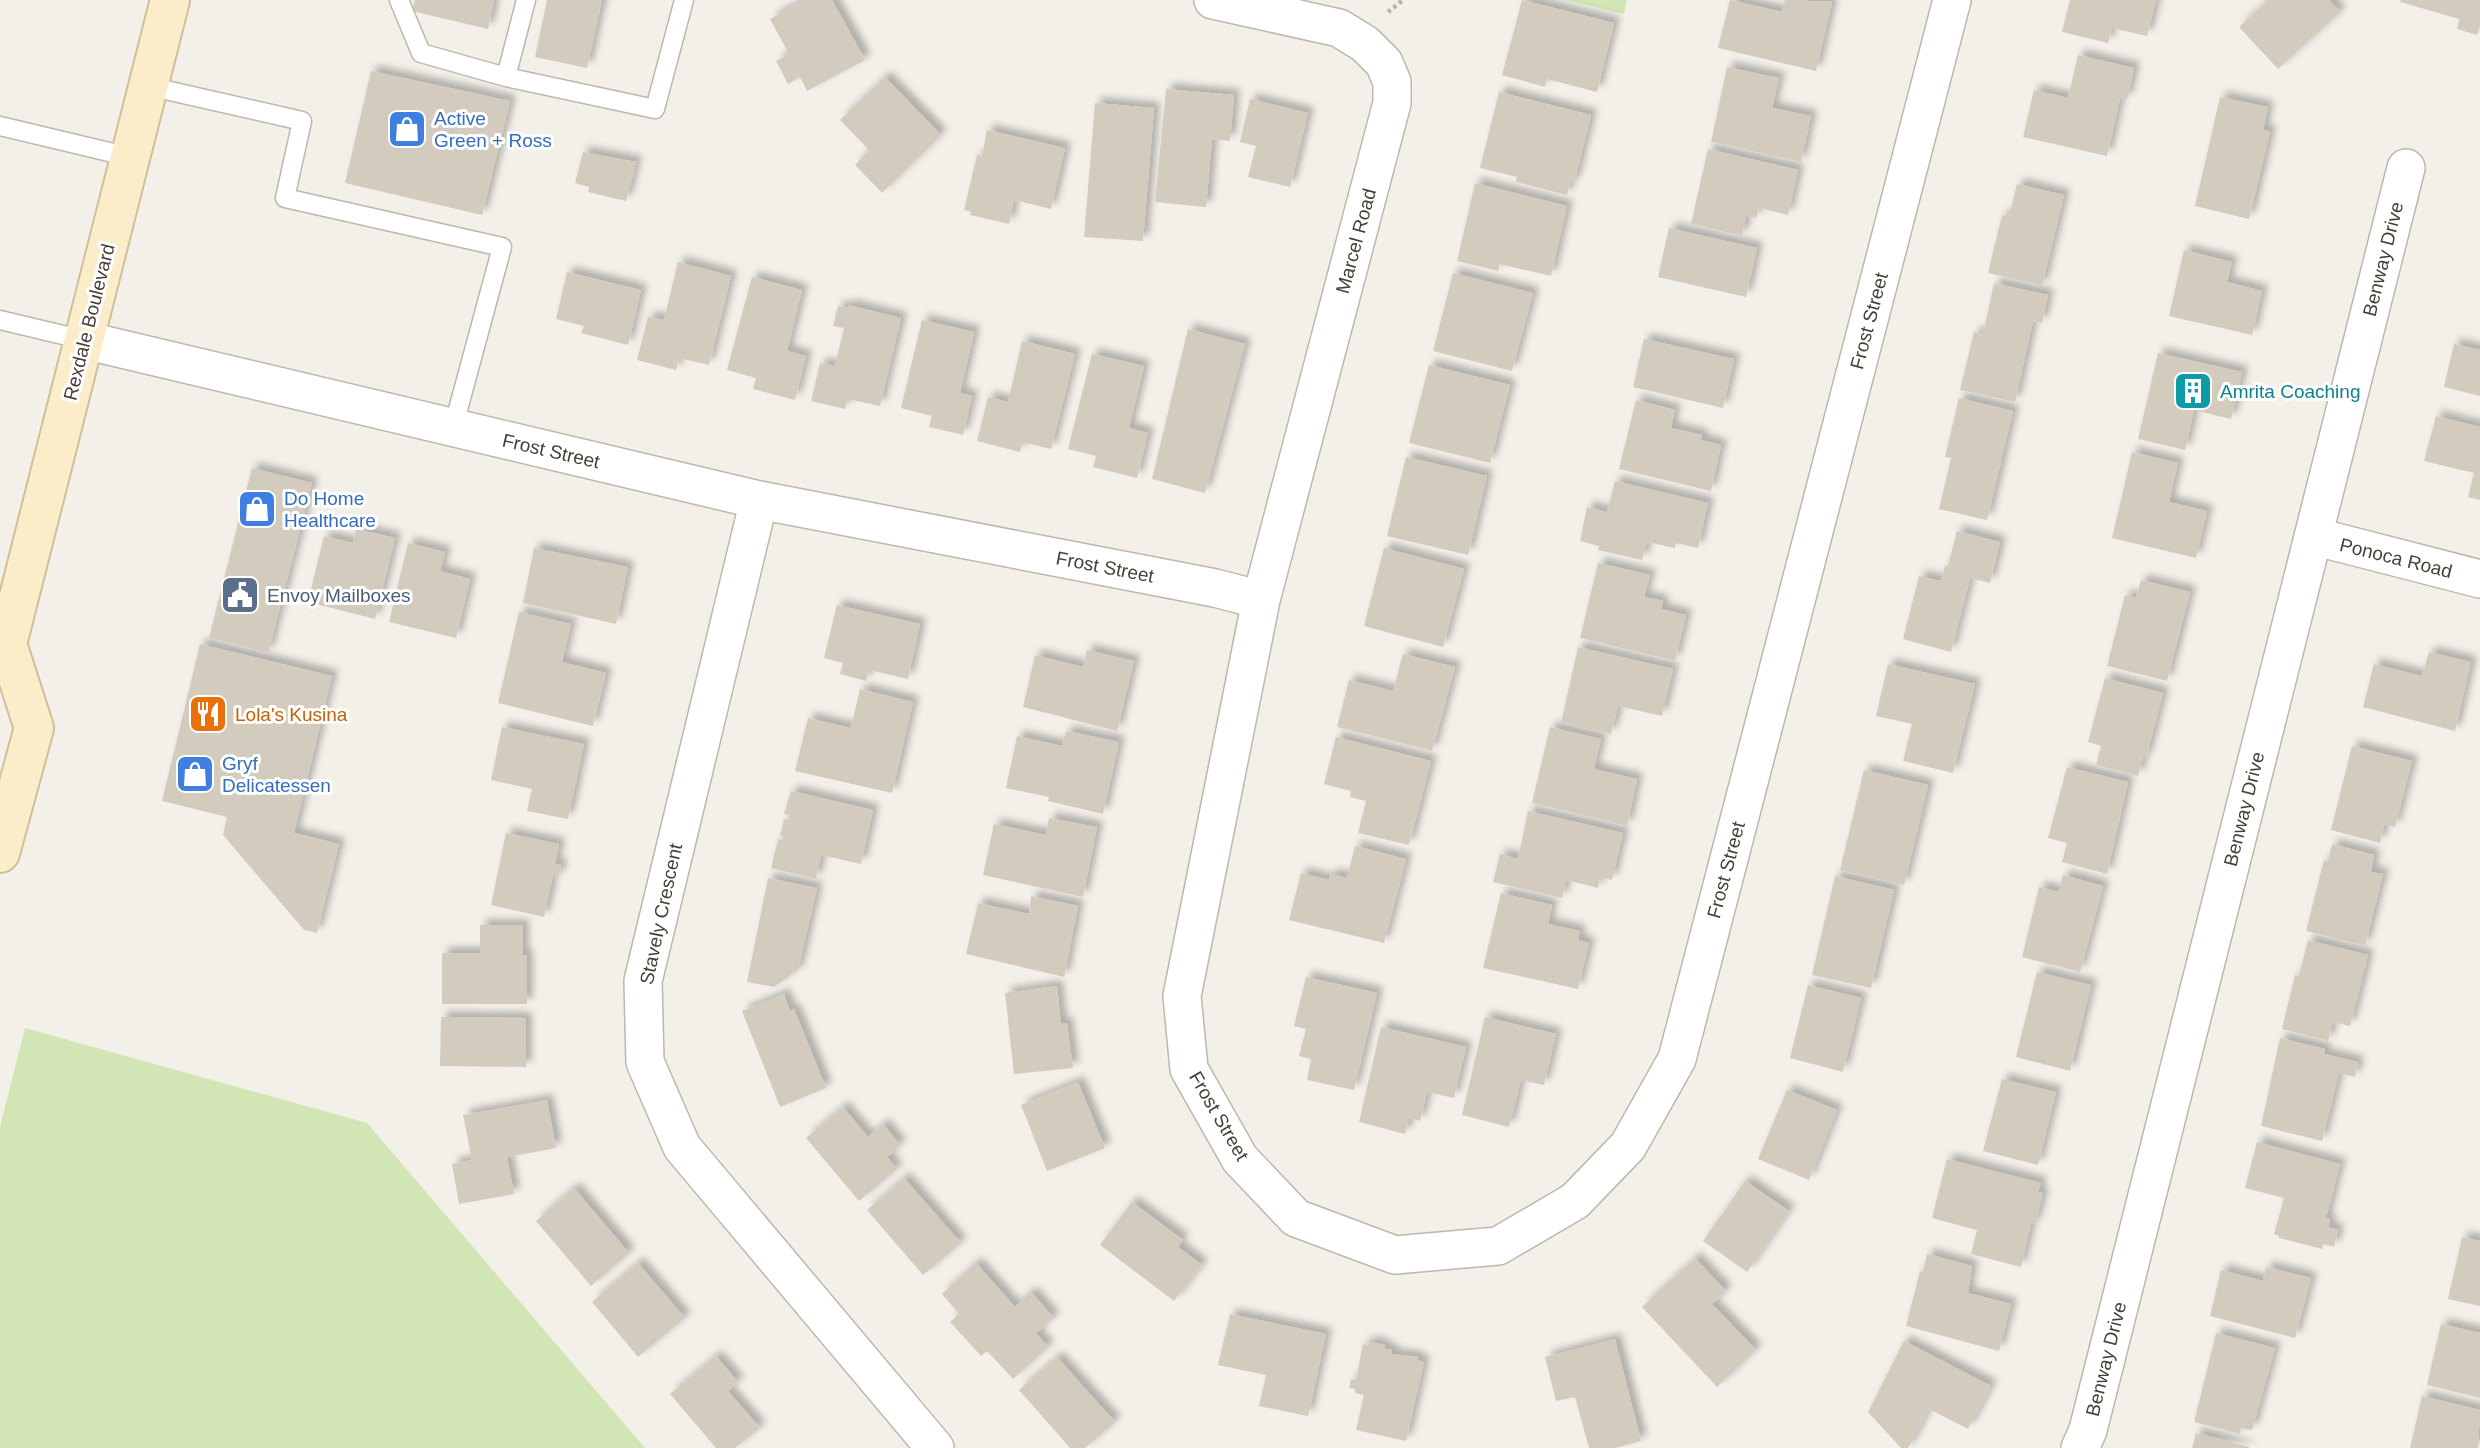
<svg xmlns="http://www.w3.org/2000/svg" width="2480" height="1448" viewBox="0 0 2480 1448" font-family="Helvetica,sans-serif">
<defs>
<filter id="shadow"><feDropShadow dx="6" dy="-6" stdDeviation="3.5" flood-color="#0004"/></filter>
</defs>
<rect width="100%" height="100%" fill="#f3f0e9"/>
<!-- green -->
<path fill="#d2e5b4" d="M1566,0H1627L1624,14Z
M25,1028L367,1123L645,1448H0V1127Z"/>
<!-- building -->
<path fill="#d4cbbf" filter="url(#shadow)" d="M415,0H494L488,29L412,11Z
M547,0H602L587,68L535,57Z
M805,0H832L865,60L807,91L800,77L788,84L776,61L789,54L770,19Z
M1522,0L1614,23L1597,92L1547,79L1545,87L1502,75Z
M1730,0L1782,12L1785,0L1832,2L1816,71L1718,48Z
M2070,0H2156L2147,36L2112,28L2108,43L2062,32Z
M2269,0H2329L2340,12L2278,69L2239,27Z
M2401,0H2480V25L2477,35L2457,29L2459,19L2400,2Z
M2078,55L2134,68L2127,99L2120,98L2107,156L2023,137L2034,90L2068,98Z
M1727,67L1779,78L1772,108L1811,116L1801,162L1711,142Z
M371,71L510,101L482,215L345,183Z
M885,77L941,135L882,193L855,165L869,150L840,120Z
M1166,89L1234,95L1230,141L1212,139L1206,207L1155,202Z
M1499,92L1591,115L1574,183L1570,182L1567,195L1516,182L1517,177L1480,168Z
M2220,97L2268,107L2263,130L2270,132L2249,219L2195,206Z
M1250,99L1308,113L1290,187L1248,177L1256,146L1240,142Z
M1095,103L1154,108L1143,241L1084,237Z
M987,130L1065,148L1051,209L1014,200L1009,224L970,215L971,212L964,210L977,155L982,156Z
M1708,149L1798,170L1788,215L1759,208L1756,218L1746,216L1742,236L1691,224Z
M583,152L636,162L626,201L588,192L589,187L575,183Z
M1475,183L1567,206L1551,276L1499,264L1498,271L1457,261Z
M2017,184L2064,195L2042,286L1988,273L2002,215L2009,217Z
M1669,228L1757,248L1746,297L1658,277Z
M2184,250L2232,262L2227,282L2262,291L2252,335L2169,316Z
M678,262L731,276L709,365L679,358L676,370L637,360L648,317L664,320Z
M567,272L641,290L628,345L581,333L584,326L556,319Z
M1453,273L1533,293L1512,371L1433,351Z
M752,277L802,290L787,351L806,356L795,400L753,389L756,378L727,370Z
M1994,283L2048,295L2042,323L2033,321L2015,402L1960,390L1974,332L1983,334Z
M848,305L901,318L880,406L847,399L845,409L811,401L820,363L835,366L844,328L833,326L838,306L848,308Z
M922,320L974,332L960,393L972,396L963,435L929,427L932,416L901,408Z
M1188,329L1245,344L1205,493L1152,479Z
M1644,339L1734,359L1723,408L1633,387Z
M1022,341L1075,354L1051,449L1022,442L1020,452L977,441L988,397L1008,402Z
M2454,344L2480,350V396L2444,387Z
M2158,353L2242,372L2231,419L2194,410L2185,450L2138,439Z
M1092,354L1144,366L1129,428L1148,433L1137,478L1093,467L1096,456L1068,449Z
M1429,365L1510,385L1490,463L1409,443Z
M1959,398L2013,411L1987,520L1939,509L1951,458L1945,457Z
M1636,400L1675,410L1671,428L1702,435L1701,440L1721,445L1711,491L1619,469Z
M2436,416L2480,427V500L2468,497L2474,473L2424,461Z
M2132,452L2178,463L2169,502L2207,511L2196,558L2112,538Z
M1406,457L1487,476L1468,555L1387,536Z
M252,468L312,483L268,653L209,638Z
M1615,481L1708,503L1698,548L1676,543L1675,548L1647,542L1642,560L1598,550L1599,546L1580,541L1587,507L1607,512Z
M356,529L395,538L375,619L308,602L324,536L353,543Z
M1957,531L2000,542L1990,583L1970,578L1951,652L1903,639L1919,576L1941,581L1945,566H1948Z
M408,543L445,552L440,571L470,579L456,638L389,622Z
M534,548L628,567L616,624L523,603Z
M1384,548L1464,569L1443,647L1364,626Z
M1598,563L1650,575L1644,597L1663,601L1661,609L1686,615L1675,661L1580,638Z
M2141,580L2190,592L2167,681L2107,666L2125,595L2136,598Z
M837,605L920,624L908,679L869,670L866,681L840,674L843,663L824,658Z
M519,612L571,624L562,662L606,673L593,726L498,703Z
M200,644L332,676L294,833L339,844L317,933L304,930L223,835L227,817L162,801Z
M1578,647L1673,669L1662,716L1618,706L1611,734L1561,723Z
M1087,650L1134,661L1117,731L1023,707L1035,655L1083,667Z
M2429,652L2471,662L2455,731L2363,707L2374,664L2422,676Z
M1403,654L1455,667L1432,751L1337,727L1349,680L1393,691Z
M1888,664L1975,684L1953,773L1903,761L1912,724L1876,716Z
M2105,678L2163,693L2146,758H2143L2138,776L2096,765L2101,746L2088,742Z
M860,689L913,702L892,793L795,771L808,718L851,728Z
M502,727L584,744L568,819L527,811L532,789L491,780Z
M1550,727L1601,739L1594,769L1637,779L1627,826L1532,803Z
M1066,731L1119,742L1103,814L1048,801L1049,797L1006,788L1017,736L1062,746Z
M1336,737L1431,761L1409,845L1358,833L1366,801L1350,797L1351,791L1324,784Z
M2352,746L2412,761L2395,827L2384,824L2380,843L2331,830Z
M2067,767L2128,782L2107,874L2062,862L2067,843L2048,838Z
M1864,770L1928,785L1904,885L1840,870Z
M791,791L873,810L861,864L821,855L816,879L771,868L778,839L785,841L786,837L780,836L784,819L789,820L790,815L784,814Z
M1528,811L1623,833L1612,880L1600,877L1598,888L1566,880L1562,898L1493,882L1500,854L1518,859Z
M1049,818L1097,827L1083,897L983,875L994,824L1046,835Z
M506,833L559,844L555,864L561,865L559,877L553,875L544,917L491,905Z
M2332,844L2374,855L2371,872L2383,874L2365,946L2306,931L2324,860L2328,862Z
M1355,846L1406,859L1384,943L1289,920L1301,873L1329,880L1331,874L1347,878Z
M2063,875L2103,886L2080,972L2022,957L2039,887L2059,892Z
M1835,876L1894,890L1871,988L1812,975Z
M768,878L817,888L798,970L774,987L747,982Z
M1501,893L1552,905L1548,924L1580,931L1578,940L1589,943L1578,989L1483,968Z
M1031,896L1078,906L1064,977L966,954L978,903L1029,914Z
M480,925H523V955H527V1004H442V953H480Z
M2308,940L2368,955L2350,1026L2333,1022L2328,1041L2282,1029L2295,975L2299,976Z
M2037,972L2091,985L2070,1071L2016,1057Z
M1306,977L1377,993L1354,1090L1307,1080L1311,1059L1299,1056L1306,1029L1294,1026Z
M1808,985L1861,998L1843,1072L1790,1058Z
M1057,986L1061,1024L1067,1023L1073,1068L1014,1074L1005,993Z
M784,994L790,1011L794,1009L826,1088L780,1107L742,1011Z
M441,1017L526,1018V1067L440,1066Z
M1485,1017L1556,1034L1544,1085L1521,1080L1509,1127L1462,1115Z
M1381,1027L1466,1047L1454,1098L1427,1092L1420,1121L1409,1118L1405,1134L1359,1122Z
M2280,1038L2325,1049L2324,1054L2358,1062L2355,1077L2339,1073L2322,1141L2261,1126Z
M2002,1079L2056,1092L2038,1165L1983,1151Z
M1078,1082L1105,1148L1047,1171L1021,1105Z
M1787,1090L1837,1110L1809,1180L1758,1159Z
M547,1100L556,1148L507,1157L514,1194L459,1204L452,1164L472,1160L463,1115Z
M843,1107L868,1137L883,1124L900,1145L887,1157L897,1169L859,1201L806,1138Z
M2257,1142L2340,1164L2326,1218L2330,1219L2328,1227L2338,1230L2334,1247L2323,1244L2322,1249L2279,1238V1236L2274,1234L2284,1198L2245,1188Z
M1947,1159L2041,1183L2038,1192L2043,1193L2035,1224L2031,1223L2021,1267L1971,1254L1977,1230L1932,1218Z
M904,1178L961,1243L923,1275L867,1210Z
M1745,1181L1789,1211L1747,1272L1703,1241Z
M574,1188L629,1253L591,1286L536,1221Z
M1132,1202L1183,1240L1178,1247L1202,1265L1174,1301L1100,1245Z
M2462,1237L2480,1241V1306L2448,1299Z
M1927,1254L1972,1266L1968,1293L2011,1304L1999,1351L1906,1326L1920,1271L1923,1272Z
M1695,1258L1726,1291L1712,1304L1756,1350L1717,1387L1642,1307Z
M638,1263L685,1318L638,1357L592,1302Z
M976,1263L1015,1307L1031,1292L1054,1318L1036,1333L1048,1347L1013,1379L987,1351L981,1356L950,1322L959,1314L942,1294Z
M2266,1267L2311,1278L2295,1338L2210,1316L2221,1270L2263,1281Z
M1230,1314L1326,1334L1308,1416L1259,1406L1266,1375L1218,1365Z
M2441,1324L2480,1333V1398L2427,1385Z
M2216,1333L2275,1348L2252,1430L2241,1428L2240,1434L2194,1422Z
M1615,1339L1641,1441L1615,1448H1589L1575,1397L1556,1401L1545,1357Z
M1904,1341L1991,1386L1968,1429L1929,1409L1908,1448H1901L1868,1412Z
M1369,1342L1385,1345L1384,1349L1392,1350V1354L1418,1357L1417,1360L1424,1362L1406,1441L1356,1430L1364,1395L1355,1393V1389L1349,1388L1351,1379L1356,1380L1363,1344L1368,1345Z
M716,1356L738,1382L728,1391L760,1428L735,1448H716L670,1394Z
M1057,1357L1115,1422L1085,1448H1070L1019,1390Z
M2422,1396L2480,1410L2478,1448H2410Z
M2196,1433L2249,1447V1448H2192Z"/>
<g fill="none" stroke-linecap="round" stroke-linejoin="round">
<defs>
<path id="service" d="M399,0L421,53L506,77L655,109L684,0
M506,77L526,0
M148,86L302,121L285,198L502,247L453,428
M0,126L130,157
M0,320L84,340"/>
<path id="minor" d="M1213,0L1339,28L1365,44L1384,63L1392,82V103L1261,600
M84,340L759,500L1215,588L1261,600L1182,996L1189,1069L1240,1159L1296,1218L1395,1255L1498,1246L1575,1201L1628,1146L1677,1059L1952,0
M759,500L643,981L645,1062L682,1147L935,1448
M2313,536L2480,579
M2080,1448L2088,1430L2406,168"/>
<path id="secondary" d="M0,651L7,644L170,0
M0,853L34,728L7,644"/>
</defs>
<!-- service casing -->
<use href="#service" stroke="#beb7ac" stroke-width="21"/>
<!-- minor casing -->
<use href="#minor" stroke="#beb7ac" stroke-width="40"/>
<!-- secondary casing -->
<use href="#secondary" stroke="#d1bf9a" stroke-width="42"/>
<!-- path -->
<path stroke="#c0b29e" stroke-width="4.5" stroke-dasharray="3.5 3.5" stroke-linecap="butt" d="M1388,12L1403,0"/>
<!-- service -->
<use href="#service" stroke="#fff" stroke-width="18"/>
<!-- minor -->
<use href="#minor" stroke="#fff" stroke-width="37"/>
<!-- secondary -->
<use href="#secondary" stroke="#fcedca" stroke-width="38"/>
</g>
<!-- icons -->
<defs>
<symbol id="shop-square" viewBox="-11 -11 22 22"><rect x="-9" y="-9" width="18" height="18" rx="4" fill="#3f7fe0" stroke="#fff"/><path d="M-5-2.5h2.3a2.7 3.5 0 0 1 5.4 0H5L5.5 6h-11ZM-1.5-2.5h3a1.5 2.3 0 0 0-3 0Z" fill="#fff"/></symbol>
<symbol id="building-square" viewBox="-11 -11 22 22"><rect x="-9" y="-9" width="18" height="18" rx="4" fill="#0f9aa8" stroke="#fff"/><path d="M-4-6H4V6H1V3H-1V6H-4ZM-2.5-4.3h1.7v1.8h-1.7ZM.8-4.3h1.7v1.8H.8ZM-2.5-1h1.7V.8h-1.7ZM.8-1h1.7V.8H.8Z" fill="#fff"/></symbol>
<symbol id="civic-square" viewBox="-11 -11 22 22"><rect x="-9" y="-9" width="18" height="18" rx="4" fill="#5c6f8a" stroke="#fff"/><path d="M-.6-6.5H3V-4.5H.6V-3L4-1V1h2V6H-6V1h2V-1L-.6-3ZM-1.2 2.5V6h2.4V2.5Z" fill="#fff"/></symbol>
<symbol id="restaurant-square" viewBox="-11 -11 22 22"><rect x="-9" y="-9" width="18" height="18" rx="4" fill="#e8710a" stroke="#fff"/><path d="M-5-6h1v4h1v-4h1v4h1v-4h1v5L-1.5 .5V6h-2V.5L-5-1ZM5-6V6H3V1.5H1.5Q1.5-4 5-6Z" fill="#fff"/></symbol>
</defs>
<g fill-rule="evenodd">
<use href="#shop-square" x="385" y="107" width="44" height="44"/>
<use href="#building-square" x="2171" y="369" width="44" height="44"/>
<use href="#shop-square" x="235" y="487" width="44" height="44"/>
<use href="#civic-square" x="218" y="573" width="44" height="44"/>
<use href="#restaurant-square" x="186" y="692" width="44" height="44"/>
<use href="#shop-square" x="173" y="752" width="44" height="44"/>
</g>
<g text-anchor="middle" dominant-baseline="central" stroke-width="6" stroke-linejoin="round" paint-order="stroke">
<!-- shop labels -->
<g font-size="19" fill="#366cbe" stroke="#fff" text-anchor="start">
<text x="434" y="118">Active<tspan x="434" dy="22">Green + Ross</tspan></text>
<text x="284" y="498">Do Home<tspan x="284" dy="22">Healthcare</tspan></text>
<text x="222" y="763">Gryf<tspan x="222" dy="22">Delicatessen</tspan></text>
</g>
<!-- street labels -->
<g font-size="19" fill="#474037" stroke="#fff">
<text transform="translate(1356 241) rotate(-75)">Marcel Road</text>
<text transform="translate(2383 259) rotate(-76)">Benway Drive</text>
<text transform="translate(1869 321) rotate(-75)">Frost Street</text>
<text transform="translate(89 322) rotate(-76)">Rexdale Boulevard</text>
<text transform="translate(551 451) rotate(13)">Frost Street</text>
<text transform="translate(2396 558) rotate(14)">Ponoca Road</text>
<text transform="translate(1105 567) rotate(11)">Frost Street</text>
<text transform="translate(2244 809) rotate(-76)">Benway Drive</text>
<text transform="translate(1726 870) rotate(-75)">Frost Street</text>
<text transform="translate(661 914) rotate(-78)">Stavely Crescent</text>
<text transform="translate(1219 1116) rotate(60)">Frost Street</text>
<text transform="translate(2106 1359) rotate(-76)">Benway Drive</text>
</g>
<!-- culture labels -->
<g font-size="19" fill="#0d838f" stroke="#fff" text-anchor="start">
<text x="2220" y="391">Amrita Coaching</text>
</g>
<!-- service labels -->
<g font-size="19" fill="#4e5e75" stroke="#fff" text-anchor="start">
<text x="267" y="595">Envoy Mailboxes</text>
</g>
<!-- food labels -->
<g font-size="19" fill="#c56008" stroke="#fff" text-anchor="start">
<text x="235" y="714">Lola's Kusina</text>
</g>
</g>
</svg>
